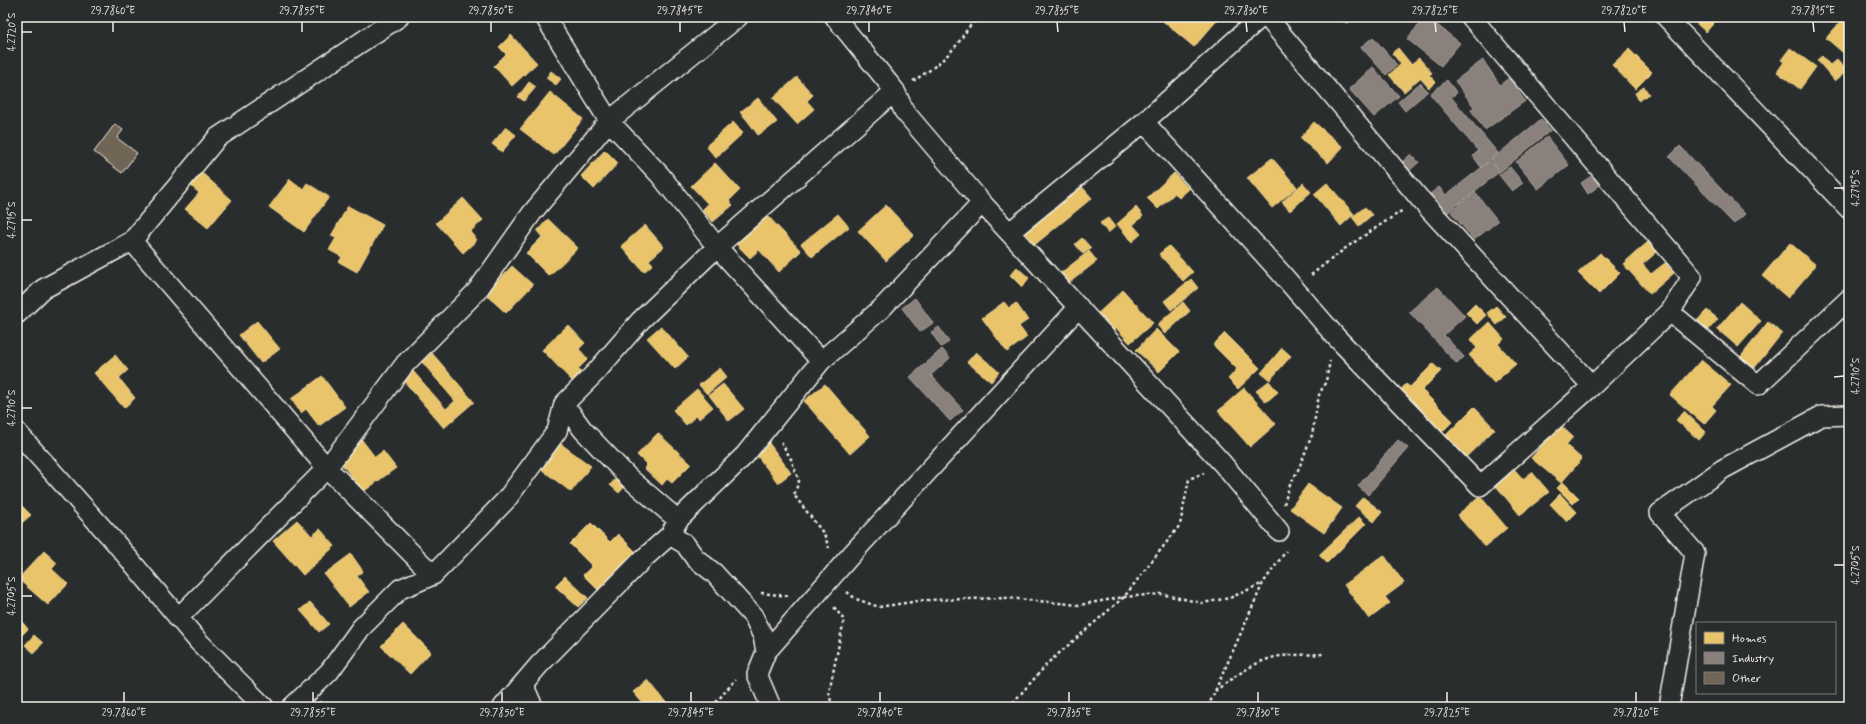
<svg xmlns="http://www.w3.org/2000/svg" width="1866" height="724" viewBox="0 0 1866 724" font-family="Mynerve,sans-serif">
<rect width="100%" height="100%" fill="#2a2d2e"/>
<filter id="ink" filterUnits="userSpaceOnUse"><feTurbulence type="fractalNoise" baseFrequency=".025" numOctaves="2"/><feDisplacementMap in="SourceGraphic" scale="8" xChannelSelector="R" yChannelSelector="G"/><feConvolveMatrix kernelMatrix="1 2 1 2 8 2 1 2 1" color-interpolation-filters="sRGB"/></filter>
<g filter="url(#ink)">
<!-- homes -->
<path fill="#e9c46a" stroke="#ecd290" d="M1158,17H1220L1194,47Z
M1689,17H1719L1706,32Z
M1845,17H1849V58L1826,38Z
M511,35L537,63L512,86L494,66L506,54L499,47Z
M1398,48L1411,64L1419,58L1432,73L1429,75L1436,82L1429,88L1420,78L1404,92L1389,75L1401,64L1392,53Z
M1790,48L1816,67L1800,89L1777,72L1784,62L1781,60Z
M1629,49L1652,72L1635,89L1612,65Z
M1822,56L1830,65L1837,59L1847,71L1835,81L1817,60Z
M551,71L561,79L556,85L546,78Z
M797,77L813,95L807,101L814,109L797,124L773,98Z
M529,82L536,87L524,101L518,97Z
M1644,87L1649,94L1639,101L1635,93Z
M550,92L583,119L554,155L520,129Z
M758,98L777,122L768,129L756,113L747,120L740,112Z
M756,114L767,129L758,135L747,120Z
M733,122L743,133L716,158L706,146Z
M1314,122L1343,147L1328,163L1300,138Z
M506,127L516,135L502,152L492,144Z
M605,150L618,163L594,189L581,176Z
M1272,158L1297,187L1272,208L1247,178Z
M715,163L740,190L729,201L733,205L713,222L702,210L708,204L691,186Z
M201,172L232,200L208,228L185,209L199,193L190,185Z
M1174,173L1189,189L1179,198L1175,193L1158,209L1147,198Z
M290,179L303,189L307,183L329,197L304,232L269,207Z
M1078,182L1092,198L1032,247L1018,231Z
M1303,183L1311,192L1290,211L1282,202Z
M1327,183L1354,214L1341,226L1314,194Z
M463,198L483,220L470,232L477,240L463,253L436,223Z
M886,205L914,235L886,261L858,231Z
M348,206L383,225L357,272L339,262L342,257L329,250L336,238L331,236Z
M1136,207L1143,216L1133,225L1141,234L1132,242L1117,224Z
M1365,207L1372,215L1359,226L1352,217Z
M765,213L801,251L779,272L759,250L750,258L735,243Z
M838,214L849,227L812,257L801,244Z
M1108,218L1115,227L1108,233L1100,223Z
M548,219L578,248L549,276L526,253L542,237L537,231Z
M645,225L664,247L649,260L653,264L644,272L621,246Z
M1082,238L1091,248L1083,254L1075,244Z
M1648,242L1657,252L1643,264L1634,254Z
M1790,243L1816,265L1788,298L1762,276Z
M1169,246L1193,272L1183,281L1159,254Z
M1089,251L1097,261L1065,286L1057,276Z
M1600,253L1620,273L1599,294L1578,273Z
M1634,254L1651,274L1665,263L1674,273L1650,294L1623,264Z
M512,266L533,285L506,313L485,294Z
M1017,267L1029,278L1022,287L1010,275Z
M1191,279L1198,288L1171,310L1164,301Z
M1123,290L1153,323L1130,343L1116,328L1110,334L1094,317Z
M1004,302L1009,308L1016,303L1028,320L1019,326L1027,337L1007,352L982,318Z
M1183,302L1190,311L1165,334L1157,325Z
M1740,302L1761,321L1738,347L1717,329Z
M1475,304L1486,315L1477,324L1466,313Z
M1496,306L1506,317L1497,325L1487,313Z
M1707,310L1718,319L1706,333L1695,323Z
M257,321L280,349L261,363L239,335Z
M1489,322L1504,339L1498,344L1516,364L1494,383L1469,355L1477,348L1470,340Z
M1768,322L1782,333L1753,370L1739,359Z
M568,325L585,343L579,349L588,359L578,369L584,377L576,385L542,350Z
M661,326L688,357L675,369L647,338Z
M1156,329L1179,352L1159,372L1136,350Z
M1225,333L1260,368L1238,389L1228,379L1237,369L1213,345Z
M1282,348L1291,356L1270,380L1261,373Z
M976,352L999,372L991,382L967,362Z
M432,353L474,402L444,428L403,380L413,371L446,409L455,401L422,362Z
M115,355L128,370L119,378L135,398L124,408L94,373Z
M1701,360L1731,385L1712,406L1716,410L1704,424L1670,395Z
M1433,364L1441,371L1422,390L1453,421L1438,436L1396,395L1406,384L1410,387Z
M720,368L727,377L707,394L699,385Z
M322,376L345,407L319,426L306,409L301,413L291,399Z
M1269,381L1278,392L1266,402L1256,391Z
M723,384L744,409L729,421L709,395Z
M825,384L870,436L850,454L804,401Z
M1244,388L1276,424L1250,447L1218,411Z
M697,389L713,407L699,419L697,415L686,425L673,410Z
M1474,407L1495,429L1461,462L1440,441Z
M1684,411L1706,432L1699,440L1676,420Z
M1560,425L1573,437L1566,445L1582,459L1561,483L1531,458Z
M658,433L691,464L672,483L667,479L662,485L644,468L647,465L637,455Z
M359,436L375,457L383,451L396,468L363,492L335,455Z
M769,443L791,473L778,483L755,453Z
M561,444L591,466L571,492L541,469Z
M1515,470L1523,479L1532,472L1549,492L1520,515L1496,486Z
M617,477L626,485L619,493L610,485Z
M1563,482L1579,498L1573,504L1557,488Z
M1308,484L1342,508L1324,533L1290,509Z
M1560,494L1577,512L1567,522L1550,504Z
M1480,496L1507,528L1485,547L1457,515Z
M1363,497L1382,512L1374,522L1355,506Z
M17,501L31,515L17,527Z
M1359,517L1366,524L1327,563L1319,555Z
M297,520L312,536L320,529L335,546L303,575L273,541Z
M591,523L610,542L618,534L637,553L599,591L583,575L592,566L570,544Z
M44,551L57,563L52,569L68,584L48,605L18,579Z
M351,554L363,571L357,576L369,592L349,607L324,574Z
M1384,555L1404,583L1385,597L1390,603L1369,619L1344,585Z
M565,576L588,598L578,607L555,586Z
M310,602L329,624L319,632L300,610Z
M17,616L28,629L18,639L17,638Z
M403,624L431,652L410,674L381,646Z
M34,635L43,643L34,653L25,645Z
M648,680L670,707H646L633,692Z
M320,701L325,707H313Z"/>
<!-- industry -->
<path fill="#8a817c" stroke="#aaa39c" d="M1341,17H1354L1347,24Z
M1425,17H1427L1460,43L1441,66L1407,39Z
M1373,37L1397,65L1386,75L1361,47Z
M1483,60L1500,85L1509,78L1525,101L1485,130L1471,110L1474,107L1455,81Z
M1373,67L1399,96L1374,117L1349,89Z
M1447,80L1457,93L1451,97L1498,153L1481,167L1473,156L1478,151L1430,94Z
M1420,83L1428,91L1405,111L1398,102Z
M1541,119L1551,130L1500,172L1491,160Z
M1547,137L1569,165L1538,189L1516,162Z
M1680,146L1745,214L1734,224L1669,157Z
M1411,154L1419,162L1408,172L1400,164Z
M1490,161L1499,172L1446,214L1430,194L1439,187L1446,195Z
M1510,167L1523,183L1512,191L1499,175Z
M1593,175L1600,185L1588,194L1581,183Z
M1475,192L1498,221L1474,240L1451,212Z
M1438,287L1465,316L1444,335L1464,357L1457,364L1409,312Z
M915,298L933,323L920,332L902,308Z
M939,327L949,342L941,347L931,332Z
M942,349L950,358L931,375L963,410L950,421L910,377Z
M1398,440L1408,448L1368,495L1358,486Z"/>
<!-- building -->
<path fill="#716557" stroke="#f4f1e8" d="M115,124L123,130L117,138L137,153L122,173L94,152Z"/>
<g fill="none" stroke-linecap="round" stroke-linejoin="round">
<defs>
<path id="minor" d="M545,17L609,121L660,175L717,247L821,361
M835,17L895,91L904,111L982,203L1222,463L1279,531
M1267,17L1420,199L1592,386L1670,312L1758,385L1849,299
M1471,17L1692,277L1670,312
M1666,17L1849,209
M1144,122L1280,272L1336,337L1480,486L1592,386
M1010,232L1144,122L1261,17
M132,241L327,468L433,575
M17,314L43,289L132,241L217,138L399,17
M564,404L583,430L629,478L678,520
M17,432L114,541L198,641L264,707
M670,535L685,544L695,558L714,573L753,616L763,636L766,652L757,674L771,707
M178,618L327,468L405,364L477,291L532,213L609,121L738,17
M766,652L851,555L1079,307
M523,684L533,707
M292,707L329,672L361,628L400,589L433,575L506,500L557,431L564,404L596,372L640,321L717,247L895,91
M503,707L539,665L643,559L670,535L678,520L745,455L821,361L881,309L982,203
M1669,707L1695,553L1660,513L1723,469L1821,416L1849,415"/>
</defs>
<!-- minor casing -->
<use href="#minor" stroke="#f4f1e8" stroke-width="22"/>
<!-- path -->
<path stroke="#f4f1e8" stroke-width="2.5" stroke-dasharray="3 3" stroke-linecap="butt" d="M913,81C928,72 943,61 955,47C963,38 969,22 981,17
M1311,275L1347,247L1403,210
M781,442L791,459L799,481L794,495L824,534L829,548
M1284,504L1289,487L1299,468L1312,435L1319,395L1326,381L1330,361
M847,592L856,599L879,607L925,600L1008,598L1079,605L1124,597L1161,594L1202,603L1230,598L1263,583
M761,593L788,596
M1215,691C1233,678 1253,662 1275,657C1290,654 1308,655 1324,654
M712,707L736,679
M832,707L829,692L844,620L834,607
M1009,707L1049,662L1124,597L1180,525L1189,479L1204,473
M1208,707L1263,583L1286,551"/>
<!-- minor -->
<use href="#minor" stroke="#2a2d2e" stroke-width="19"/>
</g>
</g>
<!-- ticks -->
<path fill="none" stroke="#f4f1e8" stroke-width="1.5" d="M113,22V32M302,22V32M491,22V32M680,22V32M869,22V32M1057,22L1058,32M1246,22L1247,32M1435,22L1436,32M1624,22L1625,32M1813,22L1814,32M22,32H32M1834,188H1844M22,220H32M1834,377L1844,376M22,408H32M1834,565H1844M22,596H32M124,692V702M313,692V702M502,692V702M691,692V702M880,692V702M1069,692V702M1258,692V702M1447,692V702M1636,692V702"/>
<!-- margin -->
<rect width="1866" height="724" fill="none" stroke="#2a2d2e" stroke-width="44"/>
<!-- legend -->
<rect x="1696" y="622" width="140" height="72" fill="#2a2d2e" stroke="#7b7b78"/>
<rect x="1704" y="632" width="20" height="12" fill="#e9c46a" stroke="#7b7b78"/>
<text x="1732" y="642" font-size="12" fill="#f4f1e8">Homes</text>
<rect x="1704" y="652" width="20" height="12" fill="#8a817c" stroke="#7b7b78"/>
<text x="1732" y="662" font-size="12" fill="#f4f1e8">Industry</text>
<rect x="1704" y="672" width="20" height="12" fill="#716557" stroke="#7b7b78"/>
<text x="1732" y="682" font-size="12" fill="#f4f1e8">Other</text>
<rect x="22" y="22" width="1822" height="680" fill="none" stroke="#f4f1e8" stroke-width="1.5"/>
<g font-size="10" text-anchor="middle" fill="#f4f1e8">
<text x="113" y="14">29.7860°E</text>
<text x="302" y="14">29.7855°E</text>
<text x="491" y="14">29.7850°E</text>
<text x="680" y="14">29.7845°E</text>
<text x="869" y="14">29.7840°E</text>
<text x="1057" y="14">29.7835°E</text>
<text x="1246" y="14">29.7830°E</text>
<text x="1435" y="14">29.7825°E</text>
<text x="1624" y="14">29.7820°E</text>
<text x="1813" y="14">29.7815°E</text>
<text transform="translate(11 32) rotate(-90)" y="4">4.2720°S</text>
<text transform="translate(1855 188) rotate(-90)" y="4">4.2715°S</text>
<text transform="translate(11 220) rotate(-90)" y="4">4.2715°S</text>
<text transform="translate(1855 376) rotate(-90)" y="4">4.2710°S</text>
<text transform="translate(11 408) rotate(-90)" y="4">4.2710°S</text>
<text transform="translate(1855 565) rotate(-90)" y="4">4.2705°S</text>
<text transform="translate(11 596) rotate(-90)" y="4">4.2705°S</text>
<text x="124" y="716">29.7860°E</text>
<text x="313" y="716">29.7855°E</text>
<text x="502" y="716">29.7850°E</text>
<text x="691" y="716">29.7845°E</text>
<text x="880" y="716">29.7840°E</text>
<text x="1069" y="716">29.7835°E</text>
<text x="1258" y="716">29.7830°E</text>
<text x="1447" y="716">29.7825°E</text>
<text x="1636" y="716">29.7820°E</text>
</g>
</svg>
